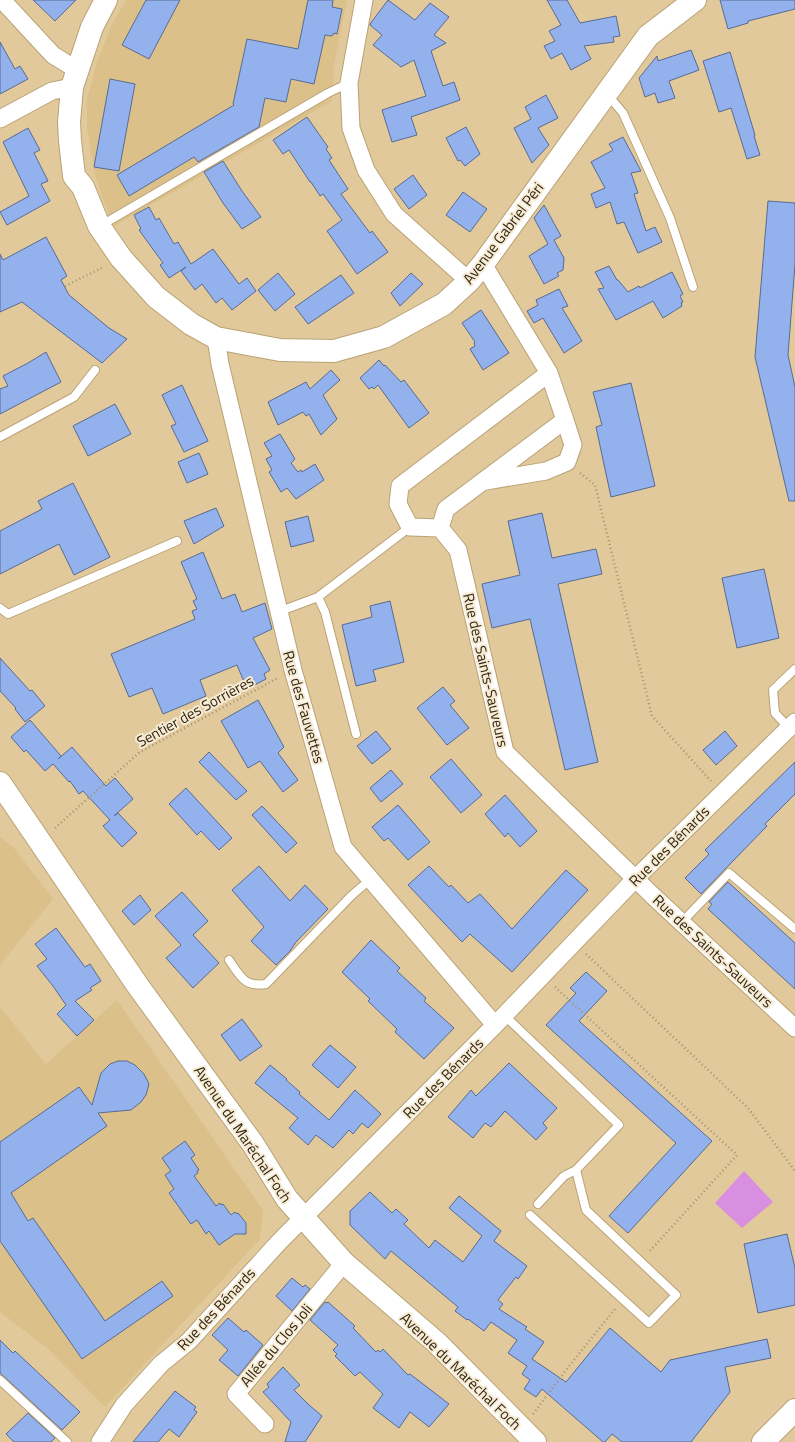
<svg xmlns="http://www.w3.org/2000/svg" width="795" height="1442" viewBox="0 0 795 1442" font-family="'Titillium Web',sans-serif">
<rect width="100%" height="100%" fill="#e1c99b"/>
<!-- built -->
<path fill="#dbc08a" d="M126,0H347L334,65L332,101L114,226L102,196L95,175L87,128V99L97,62L112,24Z
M0,837L14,848L53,899L0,965Z
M117,1000L263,1210L260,1239L105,1407L46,1347L0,1312V1007L46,1064Z"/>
<!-- green -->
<path fill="#d98fdf" d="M744,1171L773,1202L742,1228L715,1203Z"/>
<!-- building -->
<path fill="#93b1ed" stroke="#586b92" d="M33,0H76L55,21Z
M146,0H180L149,59L122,45Z
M308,0H333L332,7L342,9L337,34L334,33L333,35L331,36L325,35L314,84L291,79L286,102L265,98L259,127L198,162L194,157L129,196L117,175L234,105L233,104L247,39L298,49Z
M388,0L415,20L430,3L449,17L434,35L446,43L431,51L443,86L454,82L460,100L411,117L417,135L392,142L382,110L426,96L414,60L401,67L373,45L382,35L370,25V24Z
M547,0H567L580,23L616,16L620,36L613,37L614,42L584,46L591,59L571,70L562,53L551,59L544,46L555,41L549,31L561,25Z
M720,0H795V9L748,21V23L728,29Z
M0,42L15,69L20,66L28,79L0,94Z
M691,50L699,70L669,81L675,98L658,103L655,93L645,97L639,78L657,56L658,61Z
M730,52L755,135L754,136L760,155L747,159L731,108L719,112L703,61Z
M110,79L135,84L119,171L94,167Z
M546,95L558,118L538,128L549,145L532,163L514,128L531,119L525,107Z
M307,117L328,147L326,149L332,158L329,160L348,189L341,194L370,233L372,231L388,252L357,274L327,231L342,220L323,194L320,196L311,182H310L289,150L283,154L273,140Z
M466,127L480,154L465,166L460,160L458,161L446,138Z
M28,128L40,150L34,153L48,181L41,184L50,201L7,225L0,212L29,196L3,142Z
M623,137L641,171L631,173L638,193L634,194L646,231L655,227L662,242L638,253L624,222L617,224L610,202L596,208L591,194L605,188L591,162L613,150L609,144Z
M223,161L242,191L261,217L242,229L223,203L204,172Z
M413,175L427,195L409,209L394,189Z
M463,192L487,209L470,232L446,215Z
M768,201L795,203V264L788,355L795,387V501H789L755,357Z
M544,205L561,236L554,240L564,258L563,270L557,273L559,276L544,284L529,256L548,244L534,218Z
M149,207L156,220L159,218L174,244L178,242L191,264L213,249L239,284L247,278L256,291L232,310L222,298L216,303L202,284L195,290L181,271L186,267L169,278L160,265L163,263L139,230L141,229L134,215Z
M46,237L67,276L61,280L69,295L109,328L127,339L102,363L22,302L0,312V254L3,260Z
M609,266L617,280H618L628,292L639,286L640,288L672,272L683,294L680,296L683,302L681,303L682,306L663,318L653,301L616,320L598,289L604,288L595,272Z
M278,273L295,294L275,311L258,290Z
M411,273L423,284L400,306L391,293Z
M341,275L354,293L308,324L295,307Z
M559,289L568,306L562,308L582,341L564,353L543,318L534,323L527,311L538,305L536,300Z
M481,310L509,353L483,370L470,349L475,346L474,343L475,342L462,323Z
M46,352L61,382L0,414V389L8,386L3,376L28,363Z
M379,360L384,366L385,365L401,382L404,380L429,413L409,428L378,385L374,389L372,387L369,389L360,378Z
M331,370L340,380L323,395L337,419L321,435L309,414L306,416L303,412L278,425L268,402L306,382L310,389Z
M631,383L655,486L611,497L596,427L602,425L593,392Z
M182,385L208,441L184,452L171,426L176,424L162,395Z
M115,404L131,434L88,456L73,426Z
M280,434L295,459L291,463L298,472L301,470L302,472L315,464L324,480L296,499L287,488L281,492L269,472L272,470L266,459L272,456L264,443Z
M199,453L208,474L187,483L178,462Z
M73,483L110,557L74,575L59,544L0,574V531L42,509L38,501Z
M216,508L224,526L194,544L184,521Z
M542,513L552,558L596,549L602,574L558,584L598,762L565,770L530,619L492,628L482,584L520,575L508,521Z
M308,516L314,541L291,547L285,522Z
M203,552L222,599L235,594L242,612L265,603L272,629L253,638L270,670L264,674L266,679L247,689L237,665L200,680L206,696L163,714L152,688L129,697L111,654L195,619L192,611L197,609L193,601L197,599L181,562Z
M764,569L779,638L737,648L722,578Z
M390,601L404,662L373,670L376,681L356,686L342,625L372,617L370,606Z
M0,658L30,691L32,690L45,706L25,722L15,709L16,708L0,691Z
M443,687L455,701L450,705L469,728L447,745L417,708Z
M258,700L284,747L278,753L298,780L283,792L260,761L248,768L221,721Z
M30,720L61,756L58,759L72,747L106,786L115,778L133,799L114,816L118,813L137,833L122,847L103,826L110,820L83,791L79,794L70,781L69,782L53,764L45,771L26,750L24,752L11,737Z
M376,731L391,749L372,764L357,746Z
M725,731L737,746L716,765L703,750Z
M209,752L247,791L236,800L199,762Z
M451,759L482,795L461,813L430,777Z
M795,762V794L765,824L767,826L701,894L685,878L709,854L705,850Z
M391,770L403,784L381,802L370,788Z
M186,788L232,838L219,850L201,831L197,835L169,804Z
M505,795L537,831L520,847L508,833L505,837L485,814Z
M398,805L430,842L408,860L388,838L384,841L372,827Z
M262,806L297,843L286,853L252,815Z
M259,866L290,901L305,885L328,909L296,942L290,951L276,965L251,941L264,927L232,890Z
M429,866L449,887L451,885L468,903L480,894L512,929L566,870L588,890L512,972L470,934L462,942L408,885Z
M728,882L795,943V989L708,909L712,904L709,902Z
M182,892L208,921L193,935L219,963L193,988L166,958L181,945L155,916Z
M140,895L151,910L134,925L122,911Z
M56,928L85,967L90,964L101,981L90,988L92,990L75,1001L94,1020L77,1036L57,1014L66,1005L53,986L37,966L47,959L35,944Z
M371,940L400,968L397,971L426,998L424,1001L454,1028L424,1059L395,1032L397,1029L368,1001L370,999L342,972Z
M586,972L607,991L579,1021L712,1141L628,1233L609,1216L676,1143L546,1025L576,993L570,988Z
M242,1019L262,1046L240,1061L221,1035Z
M330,1045L356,1067L338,1088L312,1065Z
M118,1061H127L135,1065L144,1074L149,1084L146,1095L141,1102L131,1110L98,1113L107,1126L11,1193L28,1221L33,1218L105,1321L162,1281L173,1296L82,1359L0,1241V1142L79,1087L92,1105L101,1073L110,1064Z
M509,1063L557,1108L543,1123L547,1128L536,1140L505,1111L491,1127L485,1123L473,1138L448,1117L471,1090L476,1096Z
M270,1065L287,1079L286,1080L300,1092L299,1094L329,1120L355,1090L381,1114L368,1128L362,1123L353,1134L349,1130L333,1148L316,1135L308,1145L289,1128L298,1118L255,1083Z
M185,1141L195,1155L191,1158L199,1170L197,1171L198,1173L194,1176L216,1206L220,1203L221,1205L223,1204L231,1215L235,1212L237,1214L238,1213L246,1223V1234H235L219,1245L209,1231L206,1234L197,1220L191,1224L169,1193L174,1189L165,1175L171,1171L162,1158Z
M370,1192L392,1213L396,1209L408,1220L404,1224L429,1248L435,1240L463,1262L482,1236L449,1208L459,1196L501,1231L494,1241L527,1266L518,1279L516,1277L498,1300L503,1304L499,1309L527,1327L525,1329L544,1342L532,1359L566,1382L610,1328L661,1372L670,1360L767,1339L771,1358L725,1367L730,1392L691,1442H622L612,1434L605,1442H603L542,1389L536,1397L524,1389L530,1380L522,1374L527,1366L508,1353L517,1340L491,1322L484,1331L468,1319L467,1320L455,1311L458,1307L391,1251L385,1259L350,1225V1211Z
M787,1234L795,1268V1305L758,1313L744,1244Z
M292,1278L303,1287L305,1285L310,1289L292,1311L276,1296Z
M325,1302L327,1303L328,1302L355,1326L353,1328L376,1352L378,1350L380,1352L383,1349L408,1375L410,1374L449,1404L429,1427L410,1412L399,1428L373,1408L383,1394L360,1372L355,1376L335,1356L337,1354L333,1350L338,1345L310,1320Z
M228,1318L244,1332L246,1330L263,1345L238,1376L219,1360L228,1350L212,1335Z
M0,1340L13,1353L15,1351L80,1412L62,1430L0,1373Z
M283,1367L300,1385L294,1390L308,1404L322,1416L305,1442H285L291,1422L263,1392L269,1387L267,1384Z
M175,1391L196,1407L194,1410L197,1412L179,1437L169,1429L158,1442H133Z
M28,1413L55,1438L51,1442H14L6,1434Z"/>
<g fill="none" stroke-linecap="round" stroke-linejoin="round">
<defs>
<path id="lane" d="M607,94L623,113L670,218L693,287
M100,226L328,93L349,83
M0,437L74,397L95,370
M318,597L325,612L356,734
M0,608L8,614L177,541
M278,612L318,597L410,527
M789,728L775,713L773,690L795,669
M682,922L729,873L795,929
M229,960C241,977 244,987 266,984L352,895L371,879
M504,1015L619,1125L576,1170L586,1210L676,1295L649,1323L530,1215
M538,1204L564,1176L576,1170
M0,1380L67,1442"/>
<path id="street" d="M2,0L53,55L77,70
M364,0L349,83L351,128L366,170L394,214L469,281
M0,119L52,91L72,87
M216,338L220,364L293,670L343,847L495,1025
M549,373L400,486L398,504L410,527L440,528L458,550L505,752L652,895L795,1028
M486,481L546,471L567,462L573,445L565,420
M440,528L446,509L565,420L549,373L483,264
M265,1424L236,1394L344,1263
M100,1442L124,1405L161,1364L189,1341L279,1242L495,1025L636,878L795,722"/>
<path id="secondary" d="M106,0L92,27L72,87L69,122L70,141L74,176L83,187L99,226L121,258L156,297L191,324L216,338L280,350L334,351L384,337L444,304L469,281L483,264L648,36L695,0
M0,783L138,986L253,1144L287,1199L344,1263L437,1343L535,1442
M763,1442L795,1410"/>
</defs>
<!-- lane casing -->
<use href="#lane" stroke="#b9a275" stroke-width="10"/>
<!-- street casing -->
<use href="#street" stroke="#b9a275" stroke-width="19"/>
<!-- secondary casing -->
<use href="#secondary" stroke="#b9a275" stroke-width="24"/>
<!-- path -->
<path stroke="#a5926e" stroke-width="2.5" stroke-dasharray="1 3" stroke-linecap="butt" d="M65,286L104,267
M580,473L595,485L652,716L711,781
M55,828L140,752L278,678
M586,954L748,1108L795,1171
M555,987L737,1155L649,1252
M533,1414L570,1365L615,1309"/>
<!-- lane -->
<use href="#lane" stroke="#fff" stroke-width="8"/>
<!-- street -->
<use href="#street" stroke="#fff" stroke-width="17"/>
<!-- secondary -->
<use href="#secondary" stroke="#fff" stroke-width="22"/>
</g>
<g text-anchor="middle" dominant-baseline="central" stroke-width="4" stroke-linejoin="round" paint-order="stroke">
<!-- street labels -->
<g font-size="15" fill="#2f2614" stroke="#f7ebd4">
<text transform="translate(503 233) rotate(-53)">Avenue Gabriel Péri</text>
<text transform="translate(486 670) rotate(77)">Rue des Saints-Sauveurs</text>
<text transform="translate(304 707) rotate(74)">Rue des Fauvettes</text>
<text transform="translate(195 711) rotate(-29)">Sentier des Sorrières</text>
<text transform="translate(669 846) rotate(-45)">Rue des Bénards</text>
<text transform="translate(713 951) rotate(43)">Rue des Saints-Sauveurs</text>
<text transform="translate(443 1078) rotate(-45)">Rue des Bénards</text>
<text transform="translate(243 1134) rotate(56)">Avenue du Maréchal Foch</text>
<text transform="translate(216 1309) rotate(-47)">Rue des Bénards</text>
<text transform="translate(276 1345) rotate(-50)">Allée du Clos Joli</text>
<text transform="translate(461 1371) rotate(44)">Avenue du Maréchal Foch</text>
</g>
</g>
</svg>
